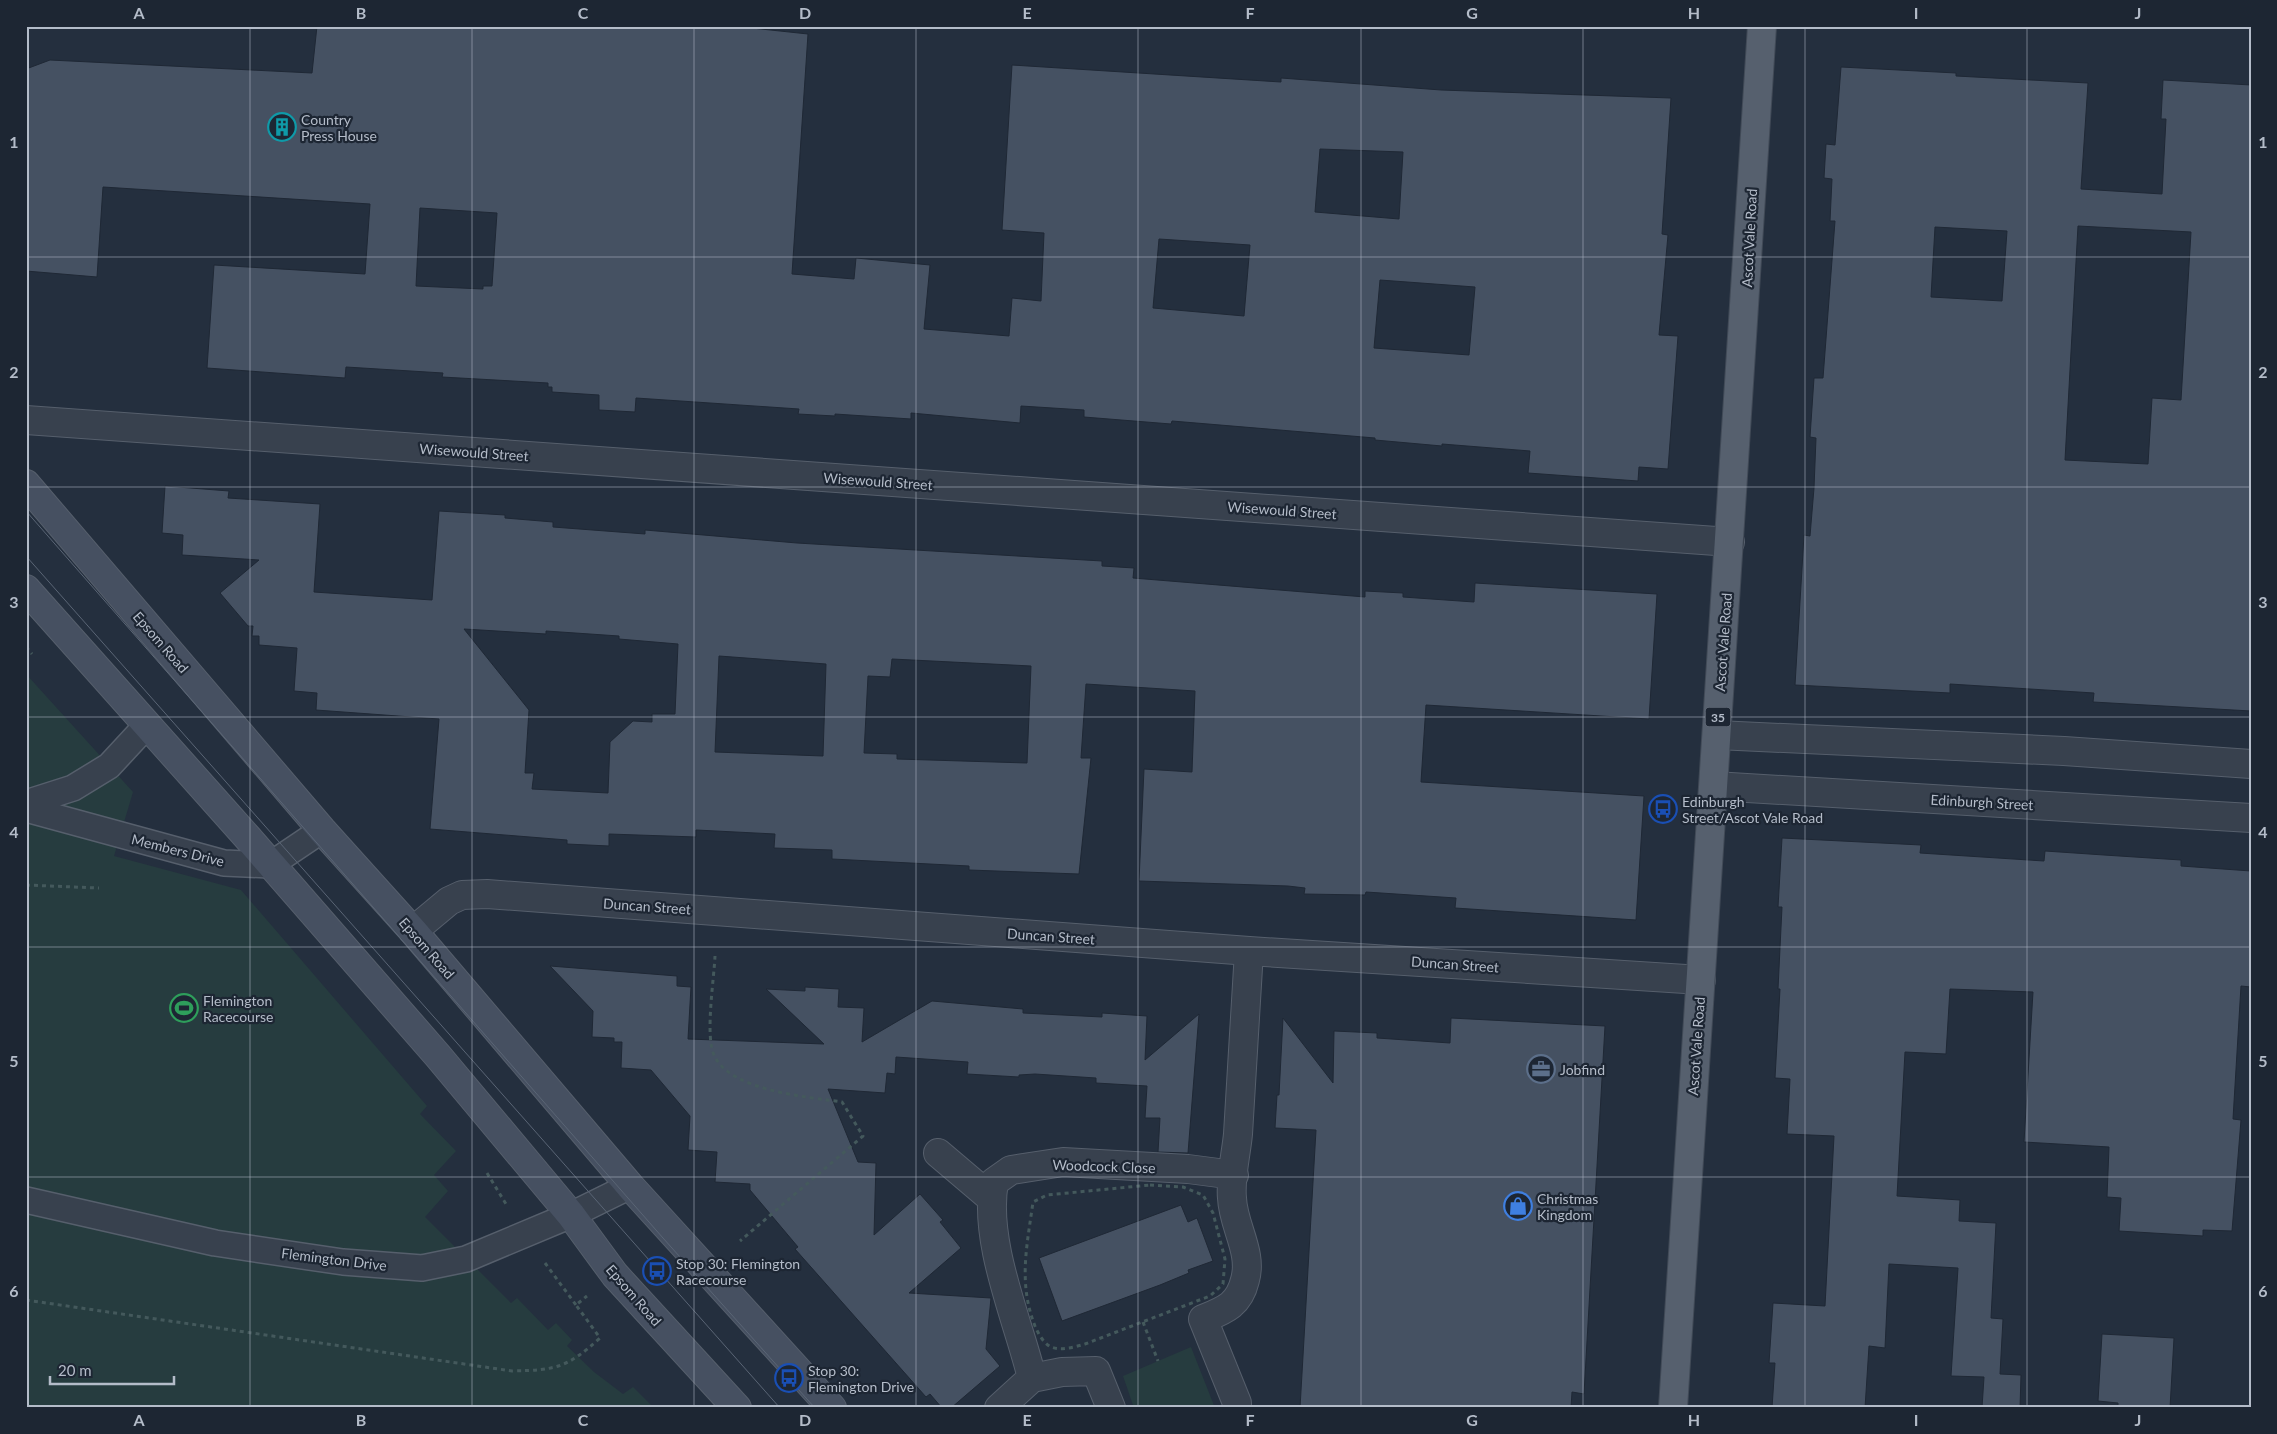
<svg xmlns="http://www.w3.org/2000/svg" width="2277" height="1434" viewBox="0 0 2277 1434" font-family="Lato,sans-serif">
<rect width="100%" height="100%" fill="#242f3e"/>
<!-- green -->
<path fill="#263c3f" d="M26,674L133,792L114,856L241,890L427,1106L420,1114L456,1151L434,1175L448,1191L425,1217L511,1303L517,1298L548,1330L556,1323L572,1340L567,1346L594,1372L623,1394L633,1387L654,1408H26Z
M1191,1347L1215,1408H1134L1123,1376Z"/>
<!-- building -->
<path fill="#455162" stroke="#1f2835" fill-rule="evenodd" d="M317,26H733L808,34L792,274L854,279L856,258L930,265L924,329L1009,336L1012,298L1041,301L1044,233L1002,230L1012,65L1281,82V78L1441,90L1671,98L1662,234L1668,235L1659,335L1678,336L1668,469L1639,467L1638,481L1528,473L1530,451L1442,444V446L1375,440V438L1172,421L1171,424L1084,417V410L1021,406L1020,423L911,413V419L835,414V416L798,414L799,409L636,398L635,412L599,410V395L552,392V387H548V383L442,377L443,373L346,367L345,378L207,368L214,265L365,274L370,204L103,187L97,277L26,271V69L50,60L312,73ZM1320,149L1403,152L1399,219L1315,212ZM420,208L497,213L492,286H483V289L416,286ZM1159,239L1250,245L1244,316L1153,308ZM1380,280L1475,287L1469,355L1374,348Z
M1841,67L1956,73V76L2088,83L2081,189L2162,194L2166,119H2161L2163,80L2251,85V711L2093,702L2094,693L1950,684V693L1795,685L1804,535L1810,536L1814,488L1816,438L1810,437L1814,378H1823L1835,221H1830L1832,179L1824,178L1826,144L1835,145ZM2078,226L2191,232L2181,400L2152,398L2148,464L2065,460ZM1935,227L2007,231L2002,301L1931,297Z
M165,486L229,491L228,498L320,504L314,592L432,600L439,511L505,515V518L553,522V527L645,534V530L797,543L1102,561V566L1134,568L1133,578L1365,597V591L1403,593V597L1474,602L1475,583L1657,594L1649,719L1426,705L1421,782L1644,796L1636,920L1455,908L1456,898L1366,892L1365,895L1304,894L1305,888L1288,886L1139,881L1144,769L1192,772L1195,691L1086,684L1081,758H1091L1079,874L969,870V866L832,859V850L774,848L775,834L696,830V837L609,834V846L567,844V840L430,829L439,719L316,710L317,693L294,691L297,648L259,645V636H252L253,626H248L220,593L259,560L182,555L183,535L162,533ZM464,629L546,634V631L619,636V639L678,644L675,714H652V722L633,721L610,742L608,793L532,789L534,773H525L529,710ZM719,656L826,664L823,756L715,752ZM892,659L1031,666L1027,763L897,759V754L864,753L868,676L890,677Z
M1782,838L1921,845L1920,853L2044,861L2045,851L2104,855L2181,860V866L2251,871V987L2241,986L2233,1119L2241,1120L2232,1231L2203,1230V1236L2119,1231L2121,1198L2107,1197L2109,1147L2024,1142L2033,992L1950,989L1946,1054L1905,1052L1897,1196L1960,1200L1959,1221L1996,1223L1991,1318L2003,1319L2000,1374L2021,1375L2020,1408H1982L1984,1377L1951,1376L1958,1268L1889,1264L1885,1348L1869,1346L1865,1408H1772L1775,1363H1769L1773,1303L1825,1306L1834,1136L1787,1134L1790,1079L1775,1078L1780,989H1778L1782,907H1778Z
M550,966L677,976V986L691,987L688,1039L824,1044L766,989L805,991V987L839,989L838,1007L864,1008L862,1042L932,1001L1023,1009V1013L1102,1017V1013L1147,1016L1145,1060L1199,1014L1188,1153L1158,1152L1160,1118H1145L1147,1086L1096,1083V1078L1035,1074L1019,1075V1077L967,1074L968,1062L896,1057L895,1074L887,1073L885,1093L828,1089L858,1162L876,1163L874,1235L920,1194L943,1220L940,1222L961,1248L909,1293L991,1298L986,1349L1000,1366L951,1408H942L930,1394L926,1397L795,1249L798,1247L750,1190V1184L715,1182L717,1152L688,1150L690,1116L651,1070L621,1068L622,1042H614V1038L592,1037L593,1011Z
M1283,1018L1333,1083L1334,1031L1377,1033V1038L1450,1043L1451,1018L1605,1026L1584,1394L1572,1392L1571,1408H1300L1316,1130L1275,1128L1277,1095H1279Z
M1181,1205L1188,1222L1197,1218L1213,1261L1188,1270L1189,1273L1160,1285L1062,1321L1039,1258Z
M2102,1334L2174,1338L2170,1408H2118V1403L2098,1401Z"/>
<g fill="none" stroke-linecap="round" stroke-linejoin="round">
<defs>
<path id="lane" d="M26,803L73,788L109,766L147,725
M26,809L224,863L270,865L322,830
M26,1200L215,1243L343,1262L422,1268L466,1259L571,1215L630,1186"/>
<path id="street" d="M26,420L1730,542
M1717,735L2064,751L2251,764
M1714,786L2251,818
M413,931L449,901L462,895L487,894L1249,951L1701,980
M938,1153L991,1198
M1032,1378C1018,1320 983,1242 994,1182L1011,1170L1063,1162L1188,1169L1234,1175
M999,1408L1032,1378L1062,1372L1096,1371L1111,1408
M1237,1408V1403L1203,1319C1225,1310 1239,1305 1245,1280C1253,1252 1233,1226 1232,1198C1230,1178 1236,1155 1238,1134C1242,1073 1245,1012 1249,951"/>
<path id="secondary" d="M26,484L322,830L413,931L630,1186L832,1408
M26,589L248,838L438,1056L571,1215L615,1275L737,1408"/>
<path id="primary" d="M1673,1408L1762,26"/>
</defs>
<!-- lane casing -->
<use href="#lane" stroke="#565f6c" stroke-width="28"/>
<!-- street casing -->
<use href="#street" stroke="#565f6c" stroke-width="30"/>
<!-- secondary casing -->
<use href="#secondary" stroke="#565f6c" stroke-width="30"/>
<!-- primary casing -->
<use href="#primary" stroke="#414a57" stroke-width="30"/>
<!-- path -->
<path stroke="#44595c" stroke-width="3" stroke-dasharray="4 4" stroke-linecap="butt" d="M26,647L32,654
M26,885L99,888
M715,956C714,979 705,1036 714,1055C730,1091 808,1097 842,1102L863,1136L740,1241
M487,1173L506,1204
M1150,1185L1183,1187L1203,1195L1213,1213L1225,1259L1223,1284L1210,1296L1085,1344C1074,1347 1062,1351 1051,1347C1043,1343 1038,1333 1035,1326C1018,1283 1027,1246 1033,1202L1047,1195Z
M545,1263L576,1305
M26,1300L512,1371C556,1370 567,1368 600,1338L576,1305L587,1296
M1143,1322L1158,1361"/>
<!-- lane -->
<use href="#lane" stroke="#38414e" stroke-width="25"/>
<!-- street -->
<use href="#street" stroke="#38414e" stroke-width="28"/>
<!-- secondary -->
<use href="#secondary" stroke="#465061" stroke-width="28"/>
<!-- primary -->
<use href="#primary" stroke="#56606e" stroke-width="28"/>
<!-- tram -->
<path stroke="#5a6575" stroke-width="1" d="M26,511L663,1238L815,1408
M26,556L780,1408"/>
</g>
<!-- grid -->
<path fill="none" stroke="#b4bcc9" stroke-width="1" stroke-opacity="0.55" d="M250,26V1408M472,26V1408M694,26V1408M916,26V1408M1138,26V1408M1361,26V1408M1583,26V1408M1805,26V1408M2027,26V1408M26,257H2251M26,487H2251M26,717H2251M26,947H2251M26,1177H2251"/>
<!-- icons -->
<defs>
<symbol id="building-ring" viewBox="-11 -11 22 22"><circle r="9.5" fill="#1d2633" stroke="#0f9aa8" stroke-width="1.5"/><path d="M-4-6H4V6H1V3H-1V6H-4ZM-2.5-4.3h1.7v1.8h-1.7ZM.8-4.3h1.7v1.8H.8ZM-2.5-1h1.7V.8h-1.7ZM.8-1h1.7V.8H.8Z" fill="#0f9aa8"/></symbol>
<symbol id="bus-ring" viewBox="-11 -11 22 22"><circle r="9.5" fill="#1d2633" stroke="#1a4fb4" stroke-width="1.5"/><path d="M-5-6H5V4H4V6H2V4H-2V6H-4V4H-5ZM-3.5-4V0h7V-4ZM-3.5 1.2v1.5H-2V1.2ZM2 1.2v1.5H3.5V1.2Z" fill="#1a4fb4"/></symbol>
<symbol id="stadium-ring" viewBox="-11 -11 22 22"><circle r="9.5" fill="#1d2633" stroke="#2e9e5b" stroke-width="1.5"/><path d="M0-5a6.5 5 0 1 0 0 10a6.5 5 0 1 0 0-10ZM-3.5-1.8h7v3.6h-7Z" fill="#2e9e5b"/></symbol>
<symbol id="office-ring" viewBox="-11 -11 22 22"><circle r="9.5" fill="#1d2633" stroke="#5c6f8a" stroke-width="1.5"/><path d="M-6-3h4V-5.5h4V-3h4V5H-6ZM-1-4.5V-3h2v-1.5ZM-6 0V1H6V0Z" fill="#5c6f8a"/></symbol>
<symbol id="shop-ring" viewBox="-11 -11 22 22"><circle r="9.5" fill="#1d2633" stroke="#3f7fe0" stroke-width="1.5"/><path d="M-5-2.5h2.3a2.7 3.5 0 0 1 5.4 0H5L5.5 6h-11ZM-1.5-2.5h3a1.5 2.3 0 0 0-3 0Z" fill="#3f7fe0"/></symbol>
</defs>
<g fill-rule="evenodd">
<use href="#building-ring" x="266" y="111" width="32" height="32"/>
<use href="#bus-ring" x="1647" y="793" width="32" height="32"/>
<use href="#stadium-ring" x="168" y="992" width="32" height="32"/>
<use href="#office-ring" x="1525" y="1053" width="32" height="32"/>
<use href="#shop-ring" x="1502" y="1190" width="32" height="32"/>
<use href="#bus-ring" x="641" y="1255" width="32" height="32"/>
<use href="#bus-ring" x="773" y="1362" width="32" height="32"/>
</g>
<g text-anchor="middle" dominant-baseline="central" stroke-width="4.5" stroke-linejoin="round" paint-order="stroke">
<!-- shield labels -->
<rect fill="#1d2633" stroke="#878f9c" stroke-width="1" x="1705.5" y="707.5" width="25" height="19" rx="4"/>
<g font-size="12" font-weight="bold" fill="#b4bcc9">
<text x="1718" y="717">35</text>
</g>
<!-- poi labels -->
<g font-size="14" fill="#b4bcc9" stroke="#1d2633" text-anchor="start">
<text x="301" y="119">Country<tspan x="301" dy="16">Press House</tspan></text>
<text x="1682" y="801">Edinburgh<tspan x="1682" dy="16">Street/Ascot Vale Road</tspan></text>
<text x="203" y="1000">Flemington<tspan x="203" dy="16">Racecourse</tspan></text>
<text x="1560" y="1069">Jobfind</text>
<text x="1537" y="1198">Christmas<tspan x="1537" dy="16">Kingdom</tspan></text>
<text x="676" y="1263">Stop 30: Flemington<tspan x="676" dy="16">Racecourse</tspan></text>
<text x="808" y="1370">Stop 30:<tspan x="808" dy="16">Flemington Drive</tspan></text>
</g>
<!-- street labels -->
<g font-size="14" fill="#b4bcc9" stroke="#1d2633">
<text transform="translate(1749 238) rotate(-87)">Ascot Vale Road</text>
<text transform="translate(474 452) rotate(4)">Wisewould Street</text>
<text transform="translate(878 481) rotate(4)">Wisewould Street</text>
<text transform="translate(1282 510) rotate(4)">Wisewould Street</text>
<text transform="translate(161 642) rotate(49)">Epsom Road</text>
<text transform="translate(1723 642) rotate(-86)">Ascot Vale Road</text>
<text transform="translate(1982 802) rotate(3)">Edinburgh Street</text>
<text transform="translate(178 850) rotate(14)">Members Drive</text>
<text transform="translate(647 906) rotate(4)">Duncan Street</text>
<text transform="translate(1051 936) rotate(4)">Duncan Street</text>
<text transform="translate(427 948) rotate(49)">Epsom Road</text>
<text transform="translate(1455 964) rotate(4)">Duncan Street</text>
<text transform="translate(1696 1046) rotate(-86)">Ascot Vale Road</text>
<text transform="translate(1104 1166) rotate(2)">Woodcock Close</text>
<text transform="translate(334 1259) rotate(7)">Flemington Drive</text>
<text transform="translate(634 1295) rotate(49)">Epsom Road</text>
</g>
</g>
<!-- border -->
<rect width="2277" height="1434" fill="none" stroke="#1d2633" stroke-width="55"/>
<!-- scale -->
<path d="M50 1376v8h124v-8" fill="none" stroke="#b4bcc9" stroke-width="2.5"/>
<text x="58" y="1376" font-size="15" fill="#b4bcc9" stroke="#1d2633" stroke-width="4" paint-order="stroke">20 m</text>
<rect x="28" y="28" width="2222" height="1378" fill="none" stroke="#b4bcc9" stroke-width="2"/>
<g font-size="16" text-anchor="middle" font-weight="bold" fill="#b4bcc9">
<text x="139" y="19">A</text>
<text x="361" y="19">B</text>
<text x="583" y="19">C</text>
<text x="805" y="19">D</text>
<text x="1027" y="19">E</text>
<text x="1250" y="19">F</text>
<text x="1472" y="19">G</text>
<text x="1694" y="19">H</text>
<text x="1916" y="19">I</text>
<text x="2138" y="19">J</text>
<text x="14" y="148">1</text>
<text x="2263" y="148">1</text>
<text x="14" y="378">2</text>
<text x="2263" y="378">2</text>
<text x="14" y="608">3</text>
<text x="2263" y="608">3</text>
<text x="14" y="838">4</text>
<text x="2263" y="838">4</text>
<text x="14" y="1067">5</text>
<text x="2263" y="1067">5</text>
<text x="14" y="1297">6</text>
<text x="2263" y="1297">6</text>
<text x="139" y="1426">A</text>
<text x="361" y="1426">B</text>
<text x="583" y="1426">C</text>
<text x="805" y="1426">D</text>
<text x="1027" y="1426">E</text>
<text x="1250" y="1426">F</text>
<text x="1472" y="1426">G</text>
<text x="1694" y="1426">H</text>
<text x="1916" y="1426">I</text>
<text x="2138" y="1426">J</text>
</g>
</svg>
